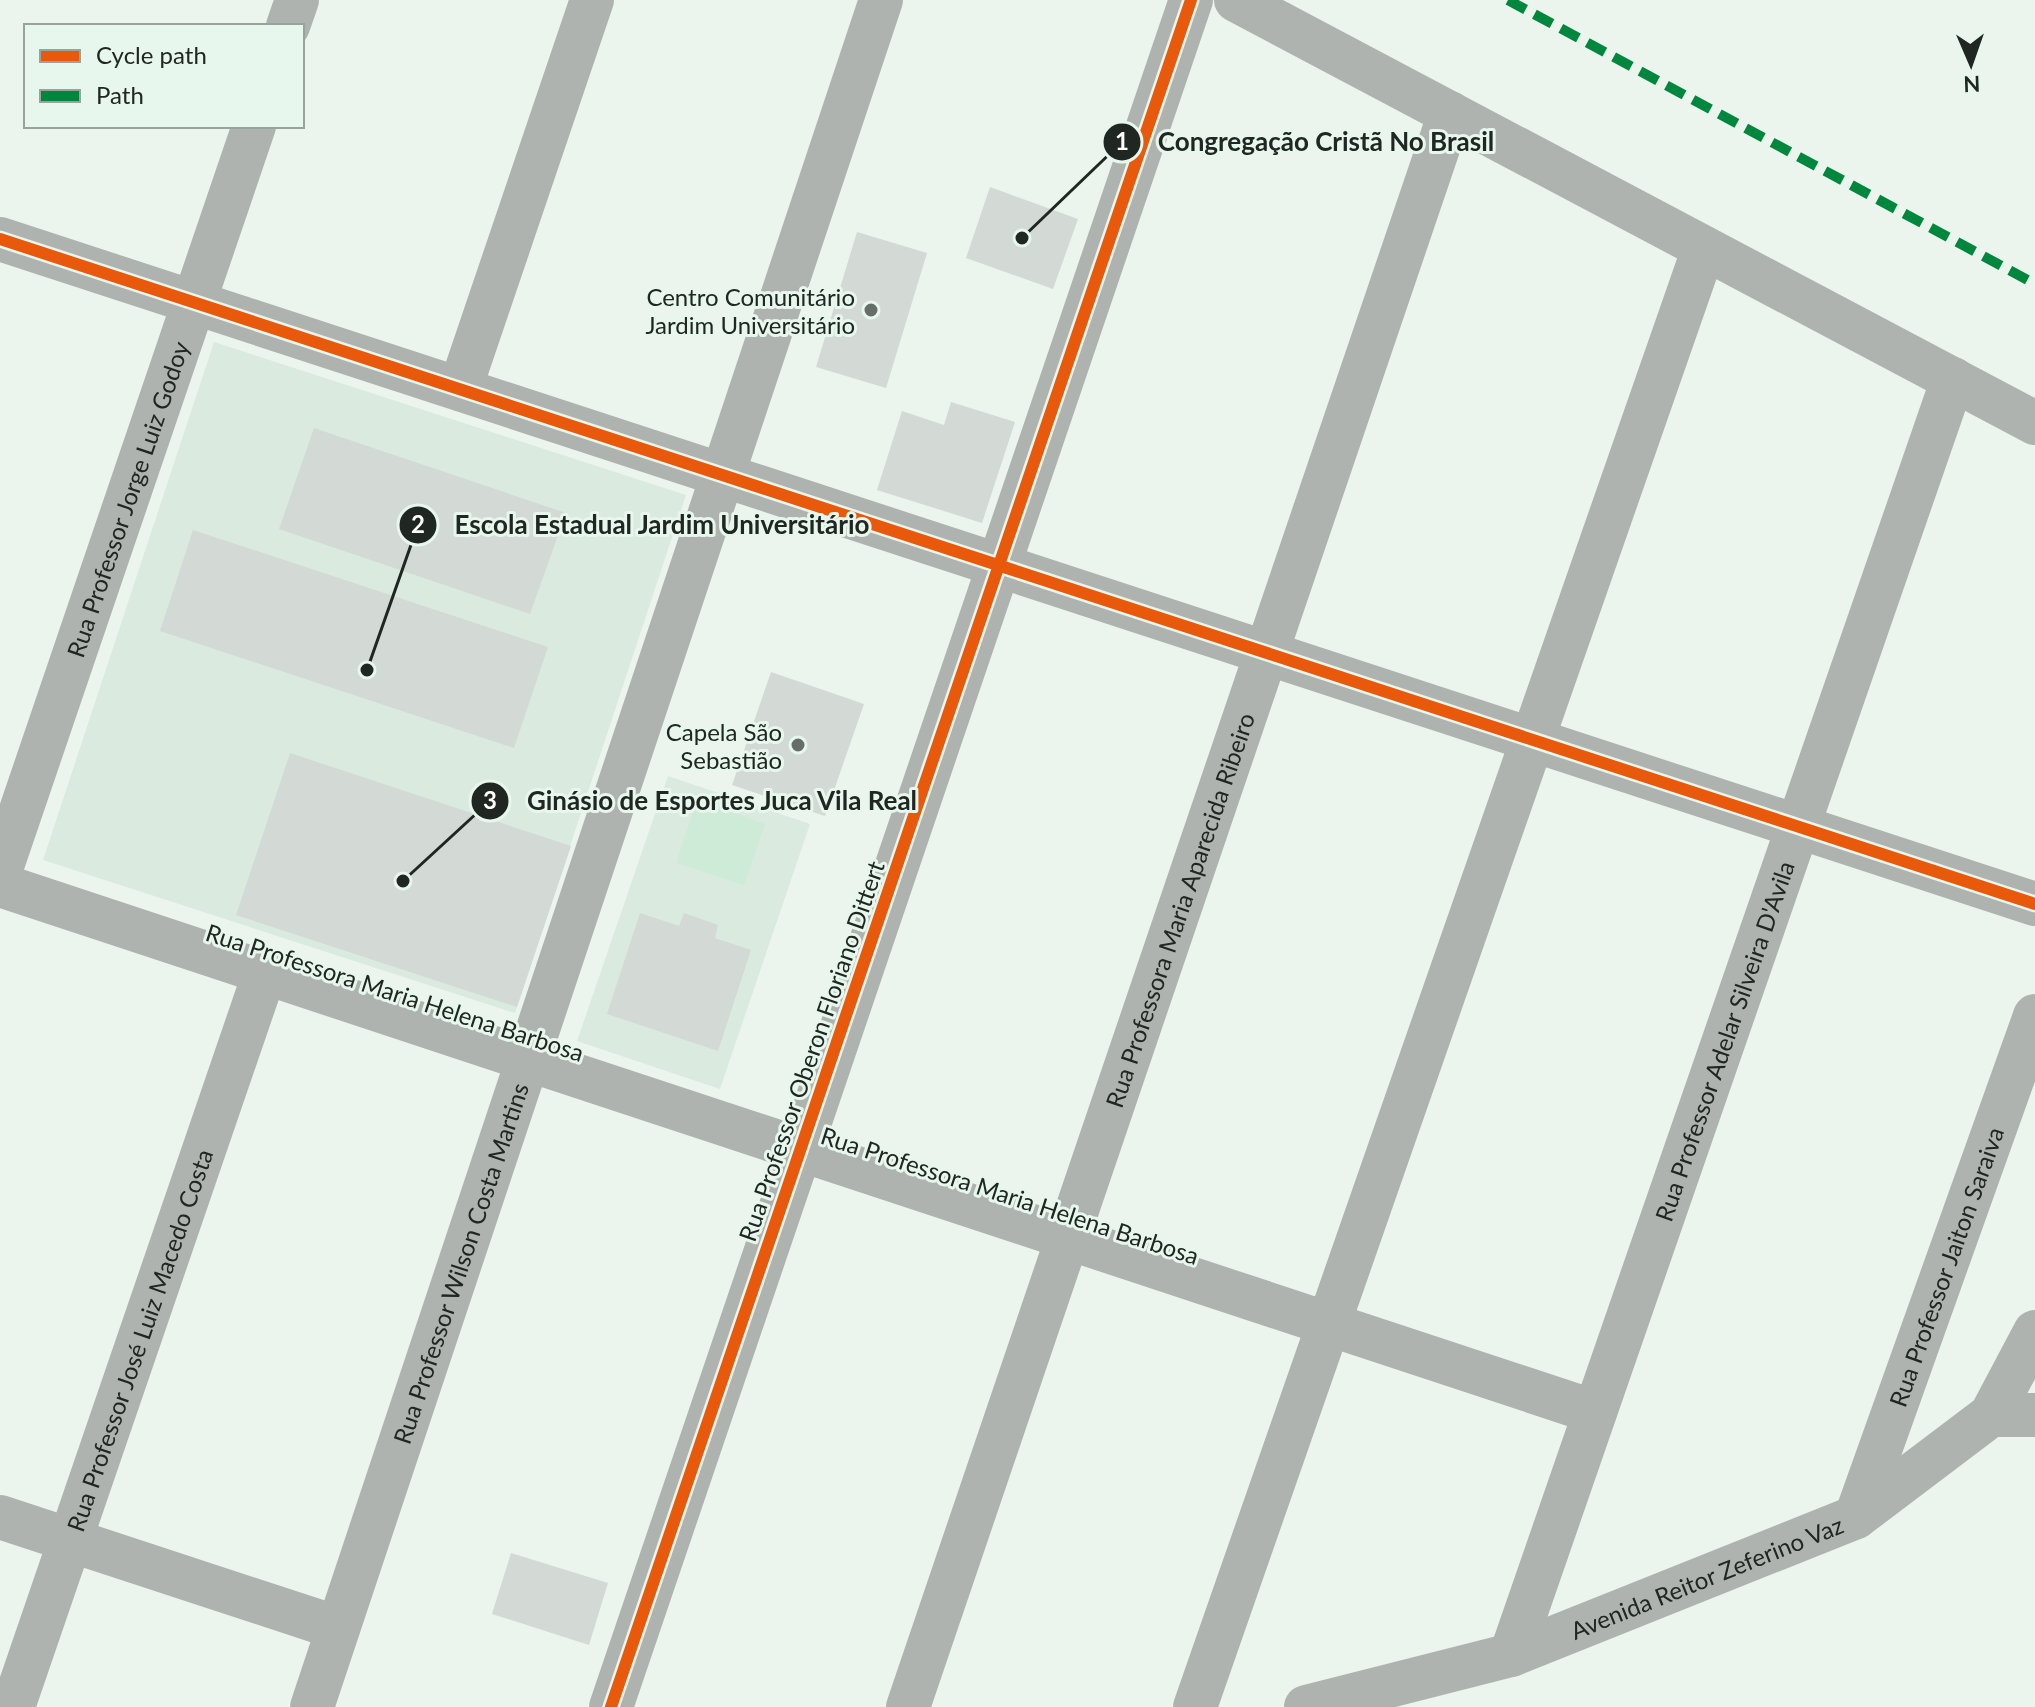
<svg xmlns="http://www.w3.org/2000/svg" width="2035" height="1707" viewBox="0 0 2035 1707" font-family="Lato,sans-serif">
<rect width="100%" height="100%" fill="#ecf4ee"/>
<!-- built -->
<path fill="#daeadf" d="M214,342L686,495L515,1013L43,860Z
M668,776L810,824L720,1089L577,1041Z"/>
<!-- green -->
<path fill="#cdebd7" d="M697,800L765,824L744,885L676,863Z"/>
<!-- building -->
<path fill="#d3d9d5" d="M990,187L1078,219L1053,289L966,258Z
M857,232L927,253L886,388L816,367Z
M951,402L1015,422L982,523L877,490L902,411L944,425Z
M314,428L566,513L530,614L279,529Z
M193,530L548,647L514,748L160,631Z
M771,672L864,704L825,816L732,785Z
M290,753L571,846L517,1007L236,915Z
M640,913L679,926L684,913L718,925L715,938L751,950L718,1051L607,1014Z
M511,1553L608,1583L589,1645L492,1614Z"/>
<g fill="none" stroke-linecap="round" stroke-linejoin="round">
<!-- minor -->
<g stroke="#afb3b0" stroke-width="44">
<path d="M1236,0L2035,423"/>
<path d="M288,26L297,0"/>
<path d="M0,239L2035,904"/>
<path d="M460,389L592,0"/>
<path id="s1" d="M0,872L254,126"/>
<path d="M0,885L1595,1412"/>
<path d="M1991,1415H2035"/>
<path d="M0,1517L338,1628"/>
<path id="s2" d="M1856,1517L2035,1016"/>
<path id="s3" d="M1511,1655L1953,379"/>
<path id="s4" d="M13,1707L265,972"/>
<path id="s5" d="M312,1707L881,0"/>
<path d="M611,1707L1191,0"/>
<path id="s6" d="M908,1707L1450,113"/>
<path d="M1195,1707L1704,248"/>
<path id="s7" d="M1306,1707L1511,1655L1856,1517L1991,1415L2035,1332"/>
</g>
<!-- quiet -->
<path stroke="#00873e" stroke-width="10" stroke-dasharray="20 10" stroke-linecap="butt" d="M1508,0L2035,284"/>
<defs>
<path id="cycleway" d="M0,239L2035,904
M611,1707L1191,0"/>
</defs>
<!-- cycleway casing -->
<use href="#cycleway" stroke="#e8f7ed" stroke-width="17"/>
<!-- cycleway -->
<use href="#cycleway" stroke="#e8590c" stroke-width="12"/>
</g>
<!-- markers -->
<g fill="#676e69" stroke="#e8f7ed" stroke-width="3">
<circle cx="871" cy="310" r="8"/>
<circle cx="798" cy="745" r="8"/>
</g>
<g text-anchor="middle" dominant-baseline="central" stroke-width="6" stroke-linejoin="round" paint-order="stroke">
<!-- poi labels -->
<g font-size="24" fill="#202622" stroke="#e8f7ed" text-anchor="end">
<text x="855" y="296">Centro Comunitário<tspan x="855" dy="28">Jardim Universitário</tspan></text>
<text x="782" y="731">Capela São<tspan x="782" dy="28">Sebastião</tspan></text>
</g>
<!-- street labels -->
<g font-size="24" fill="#202622" stroke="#e8f7ed">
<text stroke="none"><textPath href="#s1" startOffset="394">Rua Professor Jorge Luiz Godoy</textPath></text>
<text stroke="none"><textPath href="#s6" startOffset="842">Rua Professora Maria Aparecida Ribeiro</textPath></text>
<text transform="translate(395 992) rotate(18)">Rua Professora Maria Helena Barbosa</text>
<text stroke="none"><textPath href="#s3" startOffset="650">Rua Professor Adelar Silveira D'Avila</textPath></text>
<text transform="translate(811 1051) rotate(-71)">Rua Professor Oberon Floriano Dittert</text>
<text transform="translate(1010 1195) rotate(18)">Rua Professora Maria Helena Barbosa</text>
<text stroke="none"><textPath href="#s5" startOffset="468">Rua Professor Wilson Costa Martins</textPath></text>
<text stroke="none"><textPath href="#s2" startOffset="266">Rua Professor Jaiton Saraiva</textPath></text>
<text stroke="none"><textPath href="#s4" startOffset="388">Rua Professor José Luiz Macedo Costa</textPath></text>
<text stroke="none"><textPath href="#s7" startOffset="422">Avenida Reitor Zeferino Vaz</textPath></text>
</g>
</g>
<!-- callouts -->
<path fill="none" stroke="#202622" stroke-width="3" d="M1022 238L1122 142M367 670L418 525M403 881L490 801"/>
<g fill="#202622" stroke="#e8f7ed" stroke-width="3">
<circle cx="1022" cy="238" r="8"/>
<circle cx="367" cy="670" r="8"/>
<circle cx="403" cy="881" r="8"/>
<circle cx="1122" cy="142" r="20"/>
<circle cx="418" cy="525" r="20"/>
<circle cx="490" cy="801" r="20"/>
</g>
<g font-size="24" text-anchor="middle" font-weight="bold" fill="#fff">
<text x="1122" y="150">1</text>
<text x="418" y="533">2</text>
<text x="490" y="809">3</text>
</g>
<g font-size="26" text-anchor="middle" font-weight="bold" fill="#202622" stroke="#e8f7ed" stroke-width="6" stroke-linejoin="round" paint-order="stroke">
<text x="1326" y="151">Congregação Cristã No Brasil</text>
<text x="662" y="534">Escola Estadual Jardim Universitário</text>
<text x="722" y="810">Ginásio de Esportes Juca Vila Real</text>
</g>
<!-- legend -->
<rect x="24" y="24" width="280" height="104" fill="#e8f7ed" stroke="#98a39c" stroke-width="2"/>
<rect x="40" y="50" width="40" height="12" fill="#e8590c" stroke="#98a39c" stroke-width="2"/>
<text x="96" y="64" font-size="24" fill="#202622">Cycle path</text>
<rect x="40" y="90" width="40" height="12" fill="#00873e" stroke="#98a39c" stroke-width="2"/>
<text x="96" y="104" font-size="24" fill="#202622">Path</text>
<!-- north arrow -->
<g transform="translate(1971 64) rotate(178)" stroke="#e8f7ed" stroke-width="6" paint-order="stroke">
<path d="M0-6L14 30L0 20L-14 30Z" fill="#202622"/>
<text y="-12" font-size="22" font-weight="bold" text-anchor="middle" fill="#202622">N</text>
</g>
</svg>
